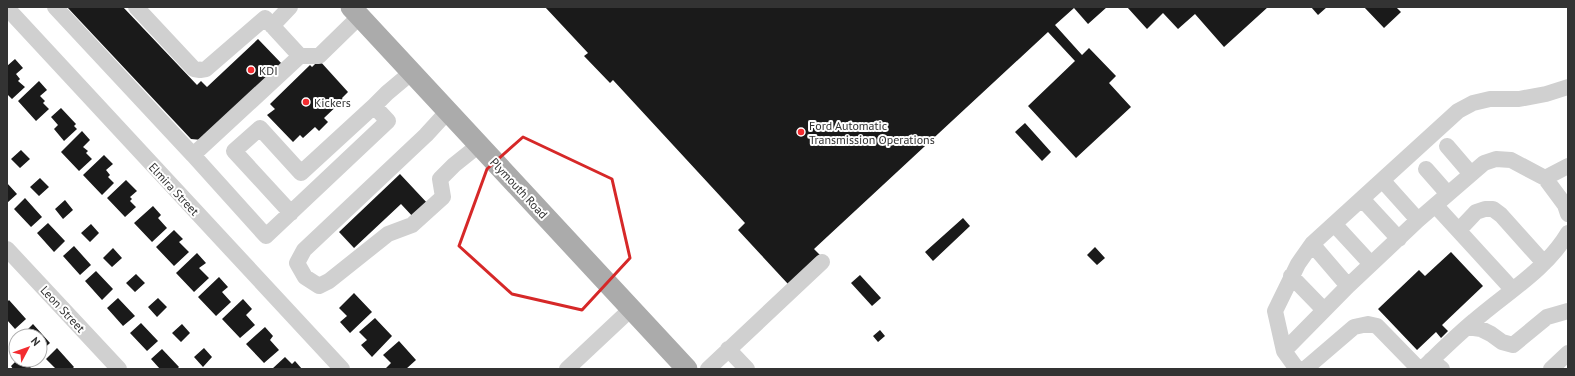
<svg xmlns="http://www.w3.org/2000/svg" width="1575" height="376" viewBox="0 0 1575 376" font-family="'PT Sans',sans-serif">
<rect width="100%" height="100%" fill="#fff"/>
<!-- building -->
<path fill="#1a1a1a" d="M67,7H123L197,85L201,81L207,87L258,39L283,65L202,140L191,139Z
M545,7H1107L1088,24L1074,8L1055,25L1082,55L1089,48L1116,76L1109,83L1131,107L1076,158L1028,106L1075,61L1048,32L814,249L820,255L788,284L738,230L745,223L613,80L610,83L584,56L588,53Z
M1127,7H1268L1224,47L1195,14L1178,29L1163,13L1147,29Z
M1311,7H1327L1318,15Z
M1364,7H1396L1401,12L1384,28Z
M15,59L23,68L16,74L20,79L18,81L25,87L12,99L7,94V66Z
M319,60L348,92L342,98L343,100L324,118L328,122L319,131L315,127L303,138L300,135L293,142L267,115L275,109L270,104L310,65L312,67Z
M39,81L47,90L40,96L45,101L43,103L49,109L36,121L18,101Z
M61,108L76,124L74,126L77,129L64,141L54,129L58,125L51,117Z
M1025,123L1051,152L1042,161L1015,132Z
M82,131L90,140L83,147L88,151L86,153L92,159L79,171L61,152Z
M21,150L30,159L20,168L11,159Z
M104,155L113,164L106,170L110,175L108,177L114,183L102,195L83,175Z
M400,174L429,205L415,219L401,204L354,248L339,232Z
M40,178L49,187L39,196L30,187Z
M126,180L137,191L130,197L132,199L130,201L136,207L125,217L107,198Z
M7,183L17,194L7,203Z
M25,198L42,217L31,227L14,209Z
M65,200L73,210L63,219L55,209Z
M153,206L161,215L158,218L167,228L152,242L134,223Z
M963,218L970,226L933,261L925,252Z
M48,223L65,241L54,252L37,233Z
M91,224L99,233L90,242L81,233Z
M174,230L183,239L179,242L189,252L174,266L156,247Z
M74,246L91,265L80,275L63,256Z
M1095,247L1105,258L1097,265L1087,255Z
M113,248L122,258L112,267L103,258Z
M1451,252L1483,286L1442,325L1448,331L1441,338L1436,332L1417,350L1378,309L1419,270L1425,276Z
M197,253L206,263L199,268L209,278L194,292L176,273Z
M96,271L113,289L102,300L85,281Z
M136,274L145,283L135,292L126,283Z
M860,275L881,298L872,306L851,283Z
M219,277L228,287L222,292L231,302L216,316L198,297Z
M354,293L372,312L350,333L340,322L347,316L339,308Z
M118,298L135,316L123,326L107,308Z
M158,298L167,307L157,317L148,307Z
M243,299L252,309L246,315L255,325L240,338L222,319Z
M9,300L26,319L15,329L7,320V302Z
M375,318L392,336L372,357L361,345L367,340L359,332Z
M141,323L158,341L147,351L130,333Z
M33,324L50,343L40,352V336H23L22,335Z
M182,324L190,333L181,342L172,333Z
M265,327L273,336L270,340L279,350L264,363L246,344Z
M880,330L885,336L878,342L873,336Z
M399,341L416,360L406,369H385L391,363L383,355Z
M57,348L74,367L72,369H56L46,359Z
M204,348L212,357L203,367L194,357Z
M162,349L179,367L177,369H160L151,359Z
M285,357L292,364L295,361L302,369H272Z
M17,360H24L31,368L13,369L11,366Z"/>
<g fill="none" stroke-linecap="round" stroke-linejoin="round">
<!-- minor -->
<path stroke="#d0d0d0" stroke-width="16" d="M55,7L193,155L300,56L265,18L206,69L200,70L194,69L136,7
M7,8L342,369
M272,26L290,7
M300,56H319L360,16
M374,106L387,93L412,72
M448,111L426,135L304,250L297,263L305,277L319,286L329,281L388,234L412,225L443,197L440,179L454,165L479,145
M1447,146L1471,174
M193,155L266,236L388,121L374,106L301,173L260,128L234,151L291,213
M1426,169L1448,194
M1545,178L1568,166
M1383,181L1418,220
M1362,199L1399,239
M1436,206L1512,289
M1335,225L1371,264
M1459,230L1476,212L1485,209H1493L1501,215L1544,263
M1312,244L1348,286
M7,249L119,369
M1291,276L1324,310
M1467,327L1481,329L1491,334L1502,342L1513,345L1547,317L1568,311
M728,349L747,369
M1284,351L1348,286L1418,220L1484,163L1496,159L1511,160L1545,178L1565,205L1568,214
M1431,360L1442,369
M567,369L631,309
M708,369L822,262
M1297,369L1284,351L1275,311L1298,264L1312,244L1458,111L1473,103L1490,99H1519L1546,94L1568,87
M1305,369L1354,327L1368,324L1377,326L1419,369
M1422,369C1439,353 1456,336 1474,321C1506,293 1546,270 1568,233
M1551,369L1568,353"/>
<!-- major -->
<path stroke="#ababab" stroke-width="21" d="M351,7L687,369"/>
</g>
<!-- marked area -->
<path fill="none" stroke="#d62828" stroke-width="3" stroke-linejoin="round" d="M523,137L612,179L630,258L582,310L512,294L459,246L487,169Z"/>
<!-- markers -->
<g fill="#f32c30" stroke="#fff" stroke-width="1.5">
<circle cx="251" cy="70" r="4"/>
<circle cx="306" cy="102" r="4"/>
<circle cx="801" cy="132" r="4"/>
</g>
<g text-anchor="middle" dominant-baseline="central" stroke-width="4" stroke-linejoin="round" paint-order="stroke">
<!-- poi labels -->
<g font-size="12" fill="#333" stroke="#fff" text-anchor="start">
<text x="259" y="70">KDI</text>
<text x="314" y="102">Kickers</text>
<text x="809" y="125">Ford Automatic<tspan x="809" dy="14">Transmission Operations</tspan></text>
</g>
<!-- street labels -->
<g font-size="12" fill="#333" stroke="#fff">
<text transform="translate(519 188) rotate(47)">Plymouth Road</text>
<text transform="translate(174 189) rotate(47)">Elmira Street</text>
<text transform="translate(63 309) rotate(47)">Leon Street</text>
</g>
</g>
<!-- border -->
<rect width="1575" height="376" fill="none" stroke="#333333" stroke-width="16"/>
<!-- north arrow -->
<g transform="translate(28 348) rotate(49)"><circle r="19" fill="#ffffff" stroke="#adadad"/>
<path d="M0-3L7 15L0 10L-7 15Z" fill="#f32c30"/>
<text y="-6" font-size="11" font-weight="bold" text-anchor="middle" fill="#333333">N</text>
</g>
</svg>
